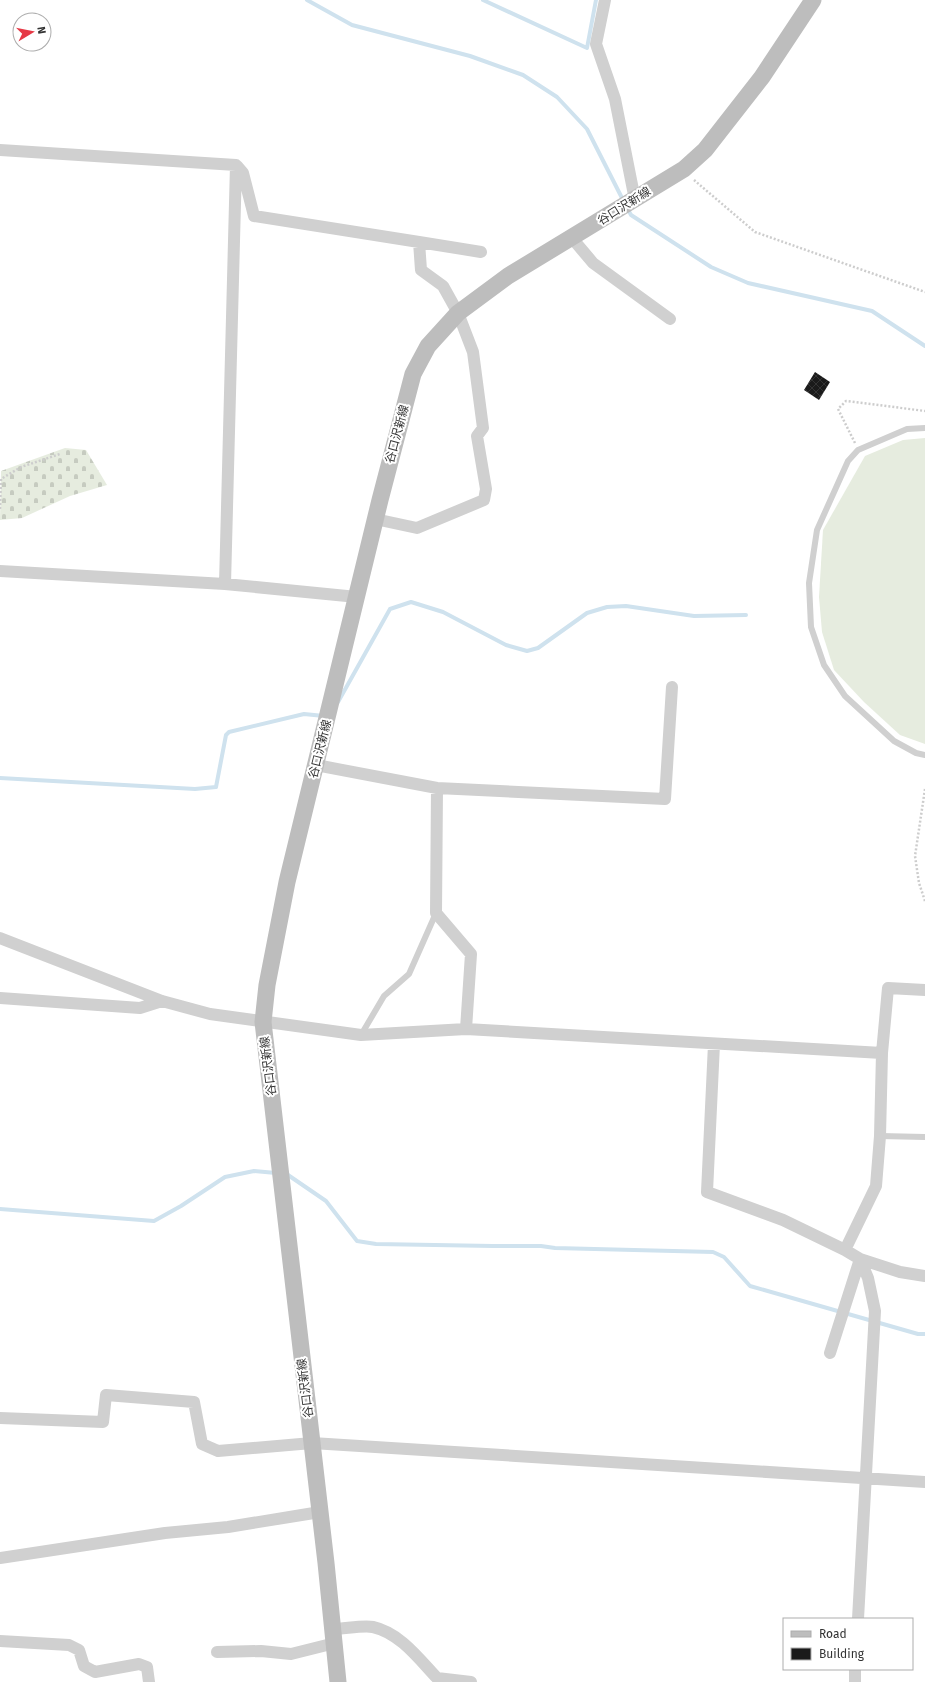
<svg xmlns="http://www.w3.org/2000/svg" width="925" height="1682" viewBox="0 0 925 1682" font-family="'Fira Sans','Noto Sans JP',sans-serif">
<defs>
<pattern id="cemetery-stones" width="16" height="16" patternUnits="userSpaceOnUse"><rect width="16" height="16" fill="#e6ecdf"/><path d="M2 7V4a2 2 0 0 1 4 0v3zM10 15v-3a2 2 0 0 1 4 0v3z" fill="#c6cbc0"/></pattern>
<pattern id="building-cross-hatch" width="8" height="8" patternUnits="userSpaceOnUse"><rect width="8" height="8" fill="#1a1a1a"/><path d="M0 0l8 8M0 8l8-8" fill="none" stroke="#333"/></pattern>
</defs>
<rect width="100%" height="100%" fill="#fff"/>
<!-- cemetery -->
<path fill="url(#cemetery-stones)" d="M65,448L86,450L107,485L70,496L22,518L0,520L1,471Z"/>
<!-- pitch -->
<path fill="#e6ecdf" d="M925,438V744L900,735L864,702L834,670L822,632L819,597L823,530L865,456L903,440Z"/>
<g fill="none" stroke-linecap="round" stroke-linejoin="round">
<!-- stream -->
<path stroke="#cfe2ee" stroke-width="4" d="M307,0L352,25L470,56L523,75L557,97L587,129L624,202
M483,0L587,48L596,0
M627,208L631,215L711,267L748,283L872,311L925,346
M338,702L390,609L411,602L443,612L506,645L527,651L538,648L587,613L607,607L626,606L694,616L746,615
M0,778L195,789L216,787L226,735L229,732L304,714L324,716
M285,1174L288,1175L326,1201L357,1241L376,1244L493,1246H541L555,1248L713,1252L724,1257L750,1286L918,1334H925
M0,1209L154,1221L181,1206L225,1177L254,1171L276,1173"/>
</g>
<!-- building -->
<path fill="url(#building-cross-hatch)" d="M815,372L830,382L819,400L804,390Z"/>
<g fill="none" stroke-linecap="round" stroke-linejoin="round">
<!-- path -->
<path stroke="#cdcdcd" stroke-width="2.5" stroke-dasharray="2 2" stroke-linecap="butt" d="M694,180L755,232L925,292
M855,443L838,409L846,401L925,411
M0,509L1,479L21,467L60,454
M925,789L915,856L919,883L925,901"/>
<!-- lane -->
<path stroke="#d0d0d0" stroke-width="6" d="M925,428L907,429L858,450L848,461L817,530L809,583L811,627L824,665L845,696L894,741L916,753L925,755
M361,1035L384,996L409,974L436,913
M880,1136L925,1137"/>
<!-- street -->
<path stroke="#d0d0d0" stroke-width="12" d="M605,0L596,44L615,99L635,200
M0,150L236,165L225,584
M237,166L243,173L254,216L419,242L421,270L443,286L458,313L473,352L483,428L477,436L486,489L484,500L417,528L375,519
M572,238L593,263L670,319
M419,242L481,252
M0,571L225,584L357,597
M316,765L437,788L665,799L672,687
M437,788L436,913L471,954L466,1029
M0,938L162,1001L210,1014L361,1035L466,1029L882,1053
M0,998L140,1008L162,1001
M714,1044L707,1192L783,1220L845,1250L860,1259L900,1272L925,1276
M845,1250L876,1186L880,1136L882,1053L888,988L925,990
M830,1353L860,1259
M0,1418L103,1422L106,1395L194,1402L202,1444L218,1451L312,1443L925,1482
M0,1558L165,1533L228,1527L320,1512
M858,1619L875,1311L868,1278L860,1259
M333,1629C344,1629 363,1625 373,1627C400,1633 419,1659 437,1678L471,1682
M0,1641L69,1645L79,1650L84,1666L95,1672L139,1664L147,1667L149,1682
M217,1652L261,1651L291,1654L335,1643
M855,1682V1669"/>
<!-- secondary -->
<path stroke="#bdbdbd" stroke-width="17" d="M338,1682L326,1563L263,1022L267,985L287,882L380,500L413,374L428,346L458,313L508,276L684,169L705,150L762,77L813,0"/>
</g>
<g text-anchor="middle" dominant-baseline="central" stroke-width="4" stroke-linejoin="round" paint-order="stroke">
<!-- street labels -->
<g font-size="12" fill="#333" stroke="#fff">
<text transform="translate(624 206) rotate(-32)">谷口沢新線</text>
<text transform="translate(397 434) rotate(-75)">谷口沢新線</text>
<text transform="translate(320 749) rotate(-76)">谷口沢新線</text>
<text transform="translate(268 1066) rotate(-97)">谷口沢新線</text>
<text transform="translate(305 1388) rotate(-97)">谷口沢新線</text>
</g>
</g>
<!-- legend -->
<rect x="783" y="1618" width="130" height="52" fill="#ffffff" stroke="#adadad"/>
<rect x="791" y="1631" width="20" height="6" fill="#bdbdbd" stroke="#adadad"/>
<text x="819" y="1638" font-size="12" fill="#333333">Road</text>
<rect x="791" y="1648" width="20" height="12" fill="#1a1a1a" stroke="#adadad"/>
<text x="819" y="1658" font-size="12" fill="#333333">Building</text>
<!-- north arrow -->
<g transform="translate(32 32) rotate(80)"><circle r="19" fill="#ffffff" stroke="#adadad"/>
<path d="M0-3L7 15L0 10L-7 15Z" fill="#e63946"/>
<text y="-6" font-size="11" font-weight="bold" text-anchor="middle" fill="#333333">N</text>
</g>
</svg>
